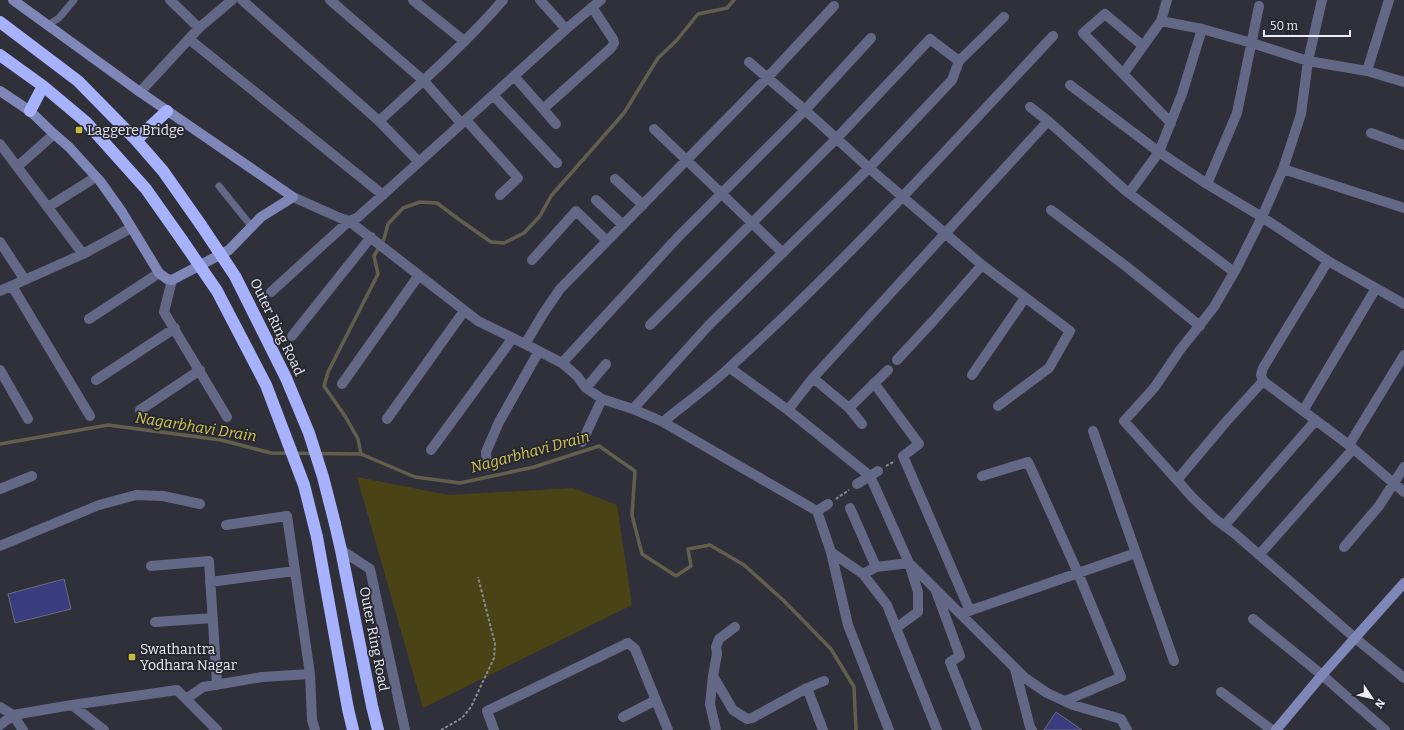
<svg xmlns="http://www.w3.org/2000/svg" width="1404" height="730" viewBox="0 0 1404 730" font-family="Bitter,serif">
<rect width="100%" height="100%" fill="#2f303a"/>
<!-- green -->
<path fill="#494315" d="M357,477L449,495L573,488L617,505L632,605L423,708Z"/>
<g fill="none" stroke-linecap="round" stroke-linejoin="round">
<!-- stream -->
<path stroke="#625f4e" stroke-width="3.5" d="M0,444L108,425L221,440L271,453L361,454L415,477L460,483L534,467L599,446L635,471L632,515L642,554L676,576L691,566L688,549L710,545L744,565L783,600L831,649L854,687L856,730
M361,454L358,439L345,416L324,386L328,372L378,274L374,256L384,239L388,224L403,208L420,202L437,203L457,218L491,242L504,243L524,233L540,216L551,196L624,113L658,58L677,40L698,14L727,8L734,0"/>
</g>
<!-- building -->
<path fill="#393d80" stroke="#6b6d78" d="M64,579L71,609L15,623L8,594Z
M1056,712L1082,730H1044Z"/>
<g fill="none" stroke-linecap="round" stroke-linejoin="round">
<!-- path -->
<path stroke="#8a8b93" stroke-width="2" stroke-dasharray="3 2" stroke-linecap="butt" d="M886,466L895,461
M836,499L849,490
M441,730L462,718L471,707L494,658L495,644L478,577"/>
<!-- lane -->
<path stroke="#636887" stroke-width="7" d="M48,25L59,18L74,0
M219,186L252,227"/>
<!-- street -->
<path stroke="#636887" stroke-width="10" d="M170,0L199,28
M242,0L379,121L419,162
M330,0L424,81L461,123
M413,0L464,41
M540,0L566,29
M1322,0L1308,61L1301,114L1283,169L1262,217L1236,269L1214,307L1180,350L1154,388L1124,421L1193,498L1215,519L1234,533L1355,638L1404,678
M1161,21L1202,29
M189,39L383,195
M1143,46L1105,14L1083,33L1171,123
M959,61L1004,17
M749,62L805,110L869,168L982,265L1070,331L1049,368L998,406
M1367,71L1389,0
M1123,74L1161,21L1167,0
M514,76L543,109L611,48L614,43L613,39L592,7
M1070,85L1159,152L1207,184L1262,217L1328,261L1404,304
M140,92L199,28L232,0
M493,95L557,163
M1030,107L1048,121L1126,191L1234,272
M543,109L556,124
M466,120L518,178L500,195
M379,121C422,82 465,44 503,0
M654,129L721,193L783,253
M1371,133L1404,145
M0,144L83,254
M17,167L54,134
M1283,169L1404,208
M615,179L643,205
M1207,184L1237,113L1259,6
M1129,193L1159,152L1182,94L1202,29L1252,43L1308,61L1367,71L1404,82
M293,197L340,218L349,221L357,218L566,29L601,0
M596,200L623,225
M48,207L96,177
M1051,210L1127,267L1200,326
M0,242L25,280
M532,260L576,211L607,241
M1328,261L1263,368L1261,375L1263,381L1349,445L1404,492
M172,280L164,312L227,417
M12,286L90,416
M0,291L83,254L131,228
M271,292L349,221L478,321L525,344L543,314L560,289L767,78L834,6
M89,319L159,273
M292,336L371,237
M525,344L562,363L577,376L586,388L602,399L633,409L663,422L817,511L831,552L863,574L887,605L937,730
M897,360L934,320L982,265
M562,363L679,236L805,110L871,38
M730,368L788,410L813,378L849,408L888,370
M0,370L28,419
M972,375L1025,298
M813,378L1048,121
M96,380L175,328
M874,383L919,444L903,456L970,611
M342,384L419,275
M586,388L606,364
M849,408L862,424
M633,409L709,325L869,168L952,80L959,61L930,39L836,139L650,325
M140,410L200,370
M788,410L870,476L909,563L918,592V612L896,628
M1303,411L1376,288
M387,419L464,311
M663,422C686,403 710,386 731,366C845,263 948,148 1053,36
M1093,431L1174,661
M582,442L602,399
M1349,445L1404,355
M431,450L512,339
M487,466L486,452L499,422L539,351
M982,476L1028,462L1078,573L1121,677L1065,701
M1177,480L1225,423L1263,381
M857,484L878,471
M0,489L32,476
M850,508L876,567
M817,511L828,504
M226,525L287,516L310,674L312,720L315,730
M1224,526L1316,420
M0,546L99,505L136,495L163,496L200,504
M1344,547L1379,506L1404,467
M341,550L370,569L405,730
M831,552L848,625L889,730
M1259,555L1353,449
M151,566L209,561L217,685
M863,574L876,567L909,563L1025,678L1047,693L1073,705L1121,719L1127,730
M210,582L295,571
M936,591L960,656L950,662L977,730
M963,613L1136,553
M1253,619L1322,675L1385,730
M155,622L213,618
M735,627L719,639L716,647L717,654L713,676L733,710L747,719L752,718L807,688L823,730
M1015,669L1030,727L1032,730
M713,676L710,704L716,730
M807,688L824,681
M1221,692L1272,730
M186,699L203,687L262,677L310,674
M72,705L104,730
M0,707L13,715L23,730
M623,717L656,700
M0,725L13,715L72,705L177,690L217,730
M494,730L487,711L628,643L635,649L668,730"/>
<!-- secondary -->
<path stroke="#7f86b8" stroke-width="10" d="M0,91L30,111L54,134L69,147L100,181L122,212L159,273L167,279L172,280L229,250L261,217L293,197L140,92L13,0
M1276,730L1322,675L1404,583"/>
<!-- highway -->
<path stroke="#a7b2ff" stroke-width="12" d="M0,22L78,81L136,140L163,171L201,225
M0,55L43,86L86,122L146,189L182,240
M30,111L43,86
M136,140L167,111
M335,524L341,550L372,706L378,730
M317,537L348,709L353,730"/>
<!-- highway-bridge -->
<path stroke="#a7b2ff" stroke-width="12" d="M201,225L235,276L286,378L309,433L323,477L335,524
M182,240L217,291L266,385L304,485L317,537"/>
</g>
<!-- markers -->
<g fill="#caba3a" stroke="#25262f" stroke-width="1.5">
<rect x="75" y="126" width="8" height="8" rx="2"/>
<rect x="128" y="653" width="8" height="8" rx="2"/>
</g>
<g text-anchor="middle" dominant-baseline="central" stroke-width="3.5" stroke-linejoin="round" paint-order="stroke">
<!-- poi labels -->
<g font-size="14" fill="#edeef5" stroke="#25262f" text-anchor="start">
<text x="87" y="130">Laggere Bridge</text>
<text x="140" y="649">Swathantra<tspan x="140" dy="16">Yodhara Nagar</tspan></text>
</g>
<!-- street labels -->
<g font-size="14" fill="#edeef5" stroke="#25262f">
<text transform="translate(277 327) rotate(64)">Outer Ring Road</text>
<text transform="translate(374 639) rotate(79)">Outer Ring Road</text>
</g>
<!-- water labels -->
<g font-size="15" font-style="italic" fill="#d7c84f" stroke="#25262f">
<text transform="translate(196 427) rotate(9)">Nagarbhavi Drain</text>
<text transform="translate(530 452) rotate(-15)">Nagarbhavi Drain</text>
</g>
</g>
<!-- north arrow -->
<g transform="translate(1372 698) rotate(125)" stroke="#25262f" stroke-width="3" paint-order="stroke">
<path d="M0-3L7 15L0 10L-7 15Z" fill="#edeef5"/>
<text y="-6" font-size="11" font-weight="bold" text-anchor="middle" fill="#edeef5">N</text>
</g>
<!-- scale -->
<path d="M1264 30v6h86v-6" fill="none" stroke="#edeef5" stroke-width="2"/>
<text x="1270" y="30" font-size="12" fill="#edeef5" stroke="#25262f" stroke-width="3" paint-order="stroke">50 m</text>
</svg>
